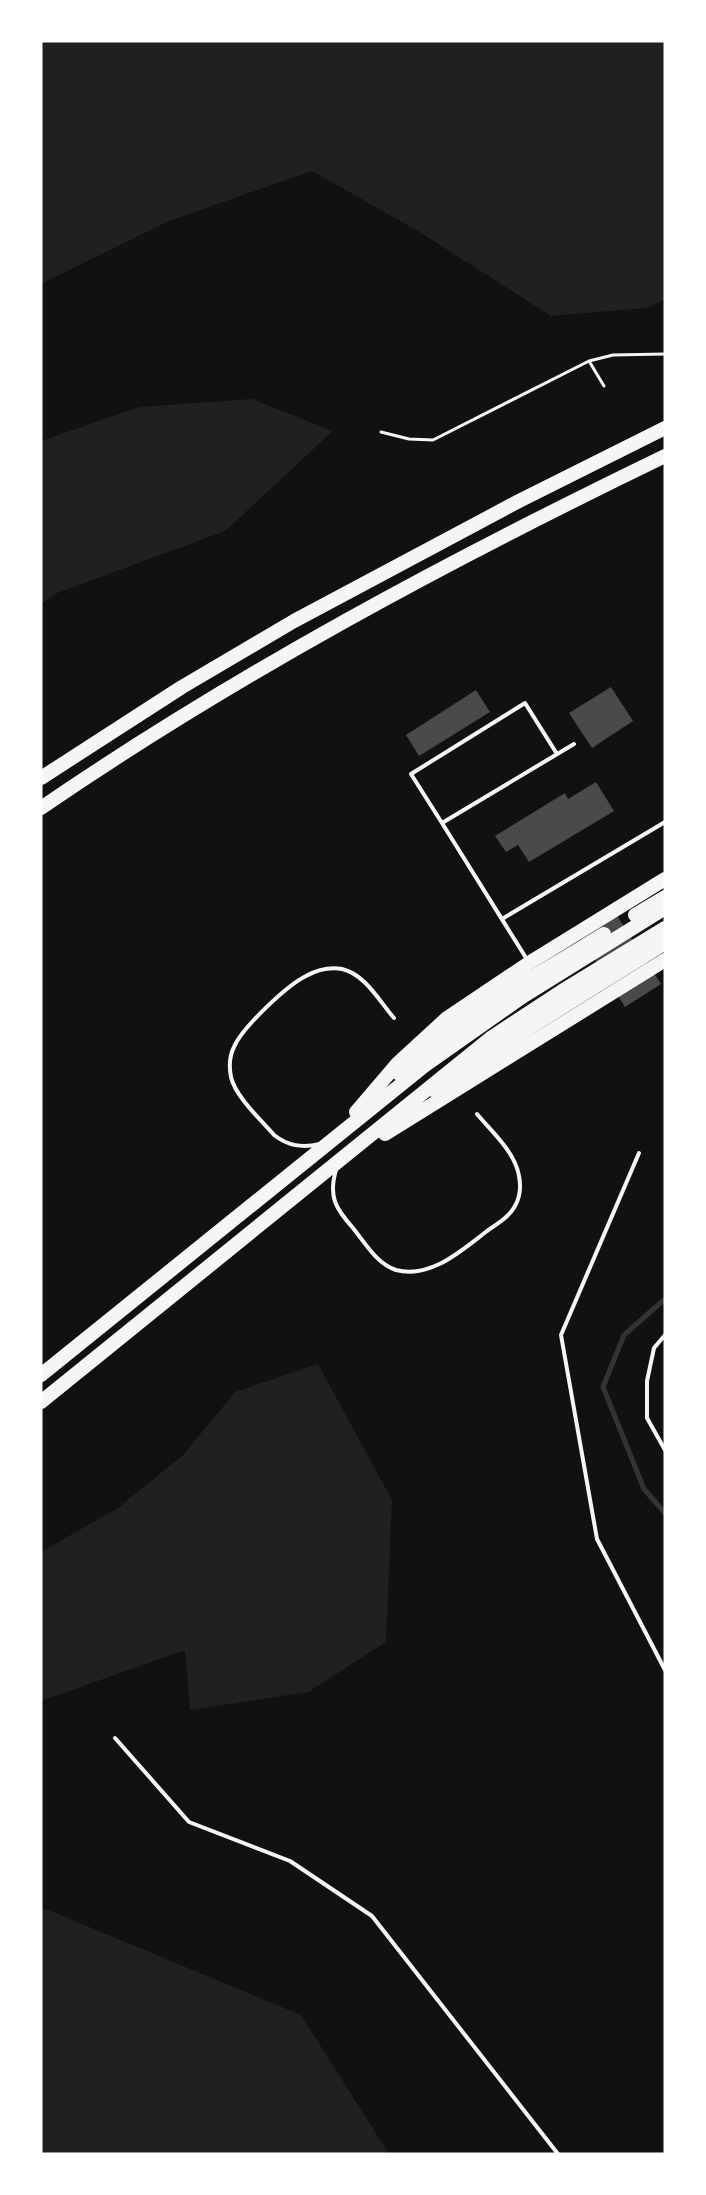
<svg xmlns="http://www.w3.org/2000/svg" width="706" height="2195" viewBox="0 0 706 2195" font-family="Quicksand,sans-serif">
<rect width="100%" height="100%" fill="#111"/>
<!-- green -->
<path fill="#202020" d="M41,41H665V299L647,308L551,316L418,231L312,171L169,221L41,284Z
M252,399L333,431L225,531L57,593L41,604V441L139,407Z
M318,1364L392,1500L386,1642L308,1692L190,1710L185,1650L41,1701V1552L118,1508L183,1455L235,1392Z
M41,1907L301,2015L389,2154H41Z"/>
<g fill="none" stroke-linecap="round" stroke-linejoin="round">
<!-- stream -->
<path stroke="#333" stroke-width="5" d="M665,1299L624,1335L603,1387L644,1489L665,1513"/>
</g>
<!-- building -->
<path fill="#4a4a4a" d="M611,687L633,721L592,748L569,713Z
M476,690L490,712L419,756L406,735Z
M596,782L614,811L529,862L518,845L506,852L495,836L565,793L568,799Z
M616,914L661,984L625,1007L581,937Z"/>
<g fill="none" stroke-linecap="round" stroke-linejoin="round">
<!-- path -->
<path stroke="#f5f5f5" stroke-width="3" d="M589,361L604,386
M381,432L409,439L433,440L589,361L613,355L665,354"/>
<!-- service -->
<path stroke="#f5f5f5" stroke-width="4" d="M442,823L411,774L525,703L557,754
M502,919L665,822
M528,961L442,823L574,744
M320,1144C302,1148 288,1146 274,1135C261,1120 235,1096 231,1077C229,1067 229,1057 234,1047C242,1028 286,986 306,976C317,970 330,967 342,969C365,974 380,1002 394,1018
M639,1153L561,1335L597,1539L665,1670
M336,1170C328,1197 336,1209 353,1228C365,1243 377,1264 396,1270C431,1279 462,1250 487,1231C497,1224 509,1217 515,1206C520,1197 521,1186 519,1176C515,1152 492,1132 477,1114
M665,1335L654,1348L647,1381V1418L665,1450
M115,1738L189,1822L290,1861L372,1916L558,2154"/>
<!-- motorway -->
<path stroke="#f5f5f5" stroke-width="14" d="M41,778L182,687L294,621L519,501L665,428
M41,808C238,673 450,560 665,456
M635,915L665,897
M399,1074C459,1017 535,977 604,934
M437,1094L524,1031L665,943
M356,1112L397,1064L447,1018L529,963L665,879
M385,1134L665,960
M41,1375L424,1066L522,997L665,908
M41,1402L492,1037L562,991L665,928"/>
</g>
<!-- border -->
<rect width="706" height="2195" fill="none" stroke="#ffffff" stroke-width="85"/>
</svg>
